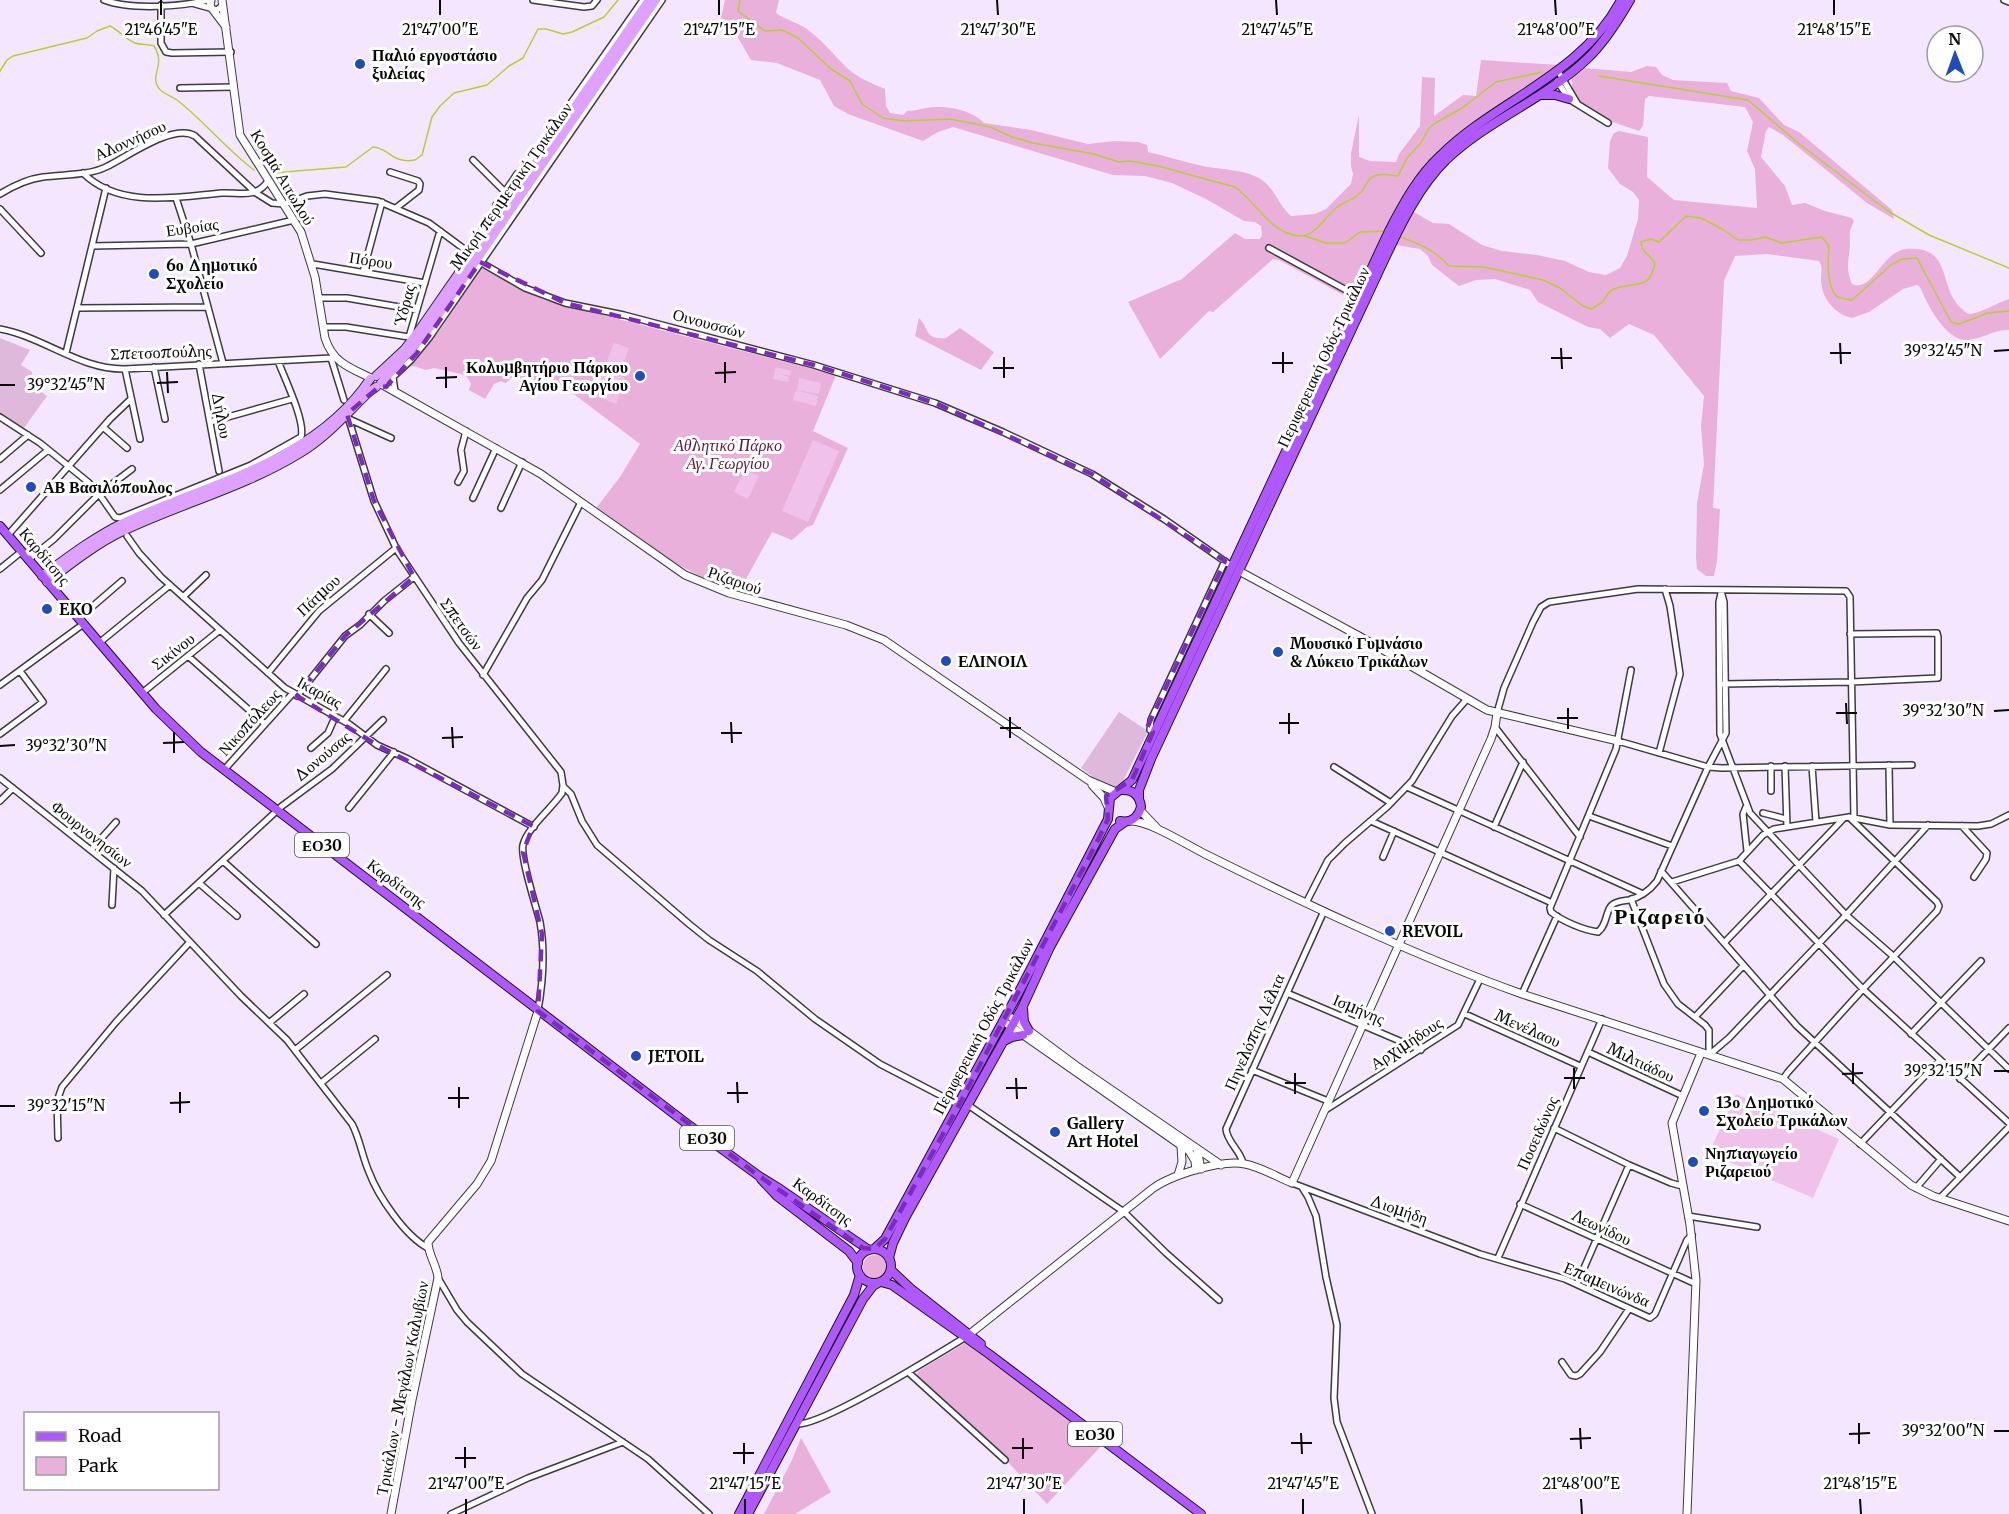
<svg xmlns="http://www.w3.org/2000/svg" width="2009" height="1514" viewBox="0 0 2009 1514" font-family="Merriweather,serif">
<rect width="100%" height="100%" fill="#f4e6ff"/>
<!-- green -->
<path fill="#e9b0db" d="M725,0H779L776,13C785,20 798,22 808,30C824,42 832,53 845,66C856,77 871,83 885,89L886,106L890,113L903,115L907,111C917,111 926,107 935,107C952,106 973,111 984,123L1031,130L1088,144L1114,141L1138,142L1147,145L1148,152C1166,156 1184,162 1203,166C1221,170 1246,169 1262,180C1275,189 1279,206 1291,216L1315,214L1326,209L1351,184L1353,174L1351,166V153L1359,115V157L1370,161L1396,162L1399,154L1420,126L1422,77L1435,78L1434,116L1463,95L1476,96L1481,60L1559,65L1470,126L1408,189L1394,212L1354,292L1347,297L1279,260L1273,259L1213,312L1209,311L1160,359L1128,302L1182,279L1235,233L1245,239H1260L1262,235L1261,226L1255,222L1244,221L1206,199L1172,183L1145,176L1113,175L953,127L938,132L923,141L848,114L834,106L820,80L777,63L751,60L733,29L724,31L719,27Z
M1647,66L1656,67L1662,75L1673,80L1727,83L1731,91L1759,98L1784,125L1799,132L1892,210L1894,219L1867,203L1783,135L1769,127L1766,131L1761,157L1785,186L1792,205L1805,203L1825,211L1852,218L1854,221C1848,234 1850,232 1850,245C1849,262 1845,267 1852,284C1873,293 1881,252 1906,249C1954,245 1937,288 1962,309C1964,311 1968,314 1970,314C1978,314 2000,302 2009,299V330C1994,329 1982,339 1968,340C1946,342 1927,304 1920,287L1917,285L1903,289L1869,312L1852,318C1834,314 1821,297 1821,279C1821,272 1823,267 1819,261L1767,254L1735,256L1724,281L1713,508L1720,509L1717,561L1714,576H1706L1697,569L1696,557L1697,503L1704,464L1701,426L1704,396L1654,335L1629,324L1610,338L1600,329L1588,327L1538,302L1530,290L1495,279L1476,280L1459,286L1432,265L1428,256L1420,249L1396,245L1412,211L1433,223L1449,224L1482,245L1502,251L1537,255L1565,261L1589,272L1606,275L1620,268L1627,256L1638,219L1639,200L1633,192L1620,184L1608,168L1610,141L1614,133L1619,131L1648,137L1647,177L1674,200L1757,208L1755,169L1747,151L1753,122L1745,107L1649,96L1645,99L1643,126L1639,131C1615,122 1568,112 1572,78L1585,68L1631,72Z
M481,267L513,285L544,300L836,375L813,431L848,448L813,525L807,527L792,540L772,532L742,586L735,588C724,584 711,581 700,576C677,565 612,525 597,507L620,477L640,444L571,392L557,385L540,384L513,376L506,383L501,381L494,384L485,399L469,390L471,384L467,377L461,374L434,368L426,370L413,366L410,367L440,330Z
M919,318C930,329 924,340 946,338L960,328L994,352L981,370L915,336Z
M863 1267a12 12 0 1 1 24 0a12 12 0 1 1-24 0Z
M965,1343L983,1353L1103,1444L1047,1504L1006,1460L918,1377L917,1372Z
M801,1438L831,1492L795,1514H764L791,1462Z"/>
<!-- cemetery -->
<path fill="#dfb9dc" d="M0,338L30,350L21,365L32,372L33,386L47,396L24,428L0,413Z
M1119,712L1148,731L1121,785L1118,788L1109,789L1081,768Z"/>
<!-- pitch -->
<path fill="#f0c2eb" d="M614,343L629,348L620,372L605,366Z
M776,367L791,371L790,376L779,374L789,377L788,382L773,379Z
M602,370L625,378L616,404L593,395Z
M799,378L821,383L819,394L797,390Z
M796,390L818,396L816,406L793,400Z
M813,440L839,451L808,522L782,511Z
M745,470L759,476L748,499L734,492Z
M1736,1094L1839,1139L1813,1198L1709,1153Z"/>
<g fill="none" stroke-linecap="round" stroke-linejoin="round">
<!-- stream -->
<path stroke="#b6d02f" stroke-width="1.5" d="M740,0L738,11L765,31L782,30L798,38L831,69L850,81L862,104L883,118L904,121L950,119L990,127L1012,137L1033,143L1094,154L1119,162L1130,161L1158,166L1235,187C1253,200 1266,224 1287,233C1315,245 1321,218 1340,205C1347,201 1355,199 1360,193C1365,189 1366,182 1371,178C1378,172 1389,175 1398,176L1407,158L1421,143L1429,128L1437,122L1462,108L1496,82L1542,72
M0,71L7,60L13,56L87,38L97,31L110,26C120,31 125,39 135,43C141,45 148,44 154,46C166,65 150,75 158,87C161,93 171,96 177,100C204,121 226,149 254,170
M1599,76L1748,100L1798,143L1888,211L1929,235L2009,268
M272,173L346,167L373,147C390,148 391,164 415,160L422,155L432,117L440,106L454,93L487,85L509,66L523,58L538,29H546L563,34L572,32L604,17L618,0
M1305,236L1326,243H1345L1360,232L1384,231
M1400,237C1420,244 1435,250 1449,266L1484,267L1543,280L1560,288L1583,306L1592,309C1595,306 1601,304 1604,300C1607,296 1608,291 1614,289C1633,281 1650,292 1655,263L1642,248L1641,242L1651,239L1659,242L1686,216L1701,218L1722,229L1738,240H1751L1765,237L1782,243L1822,237L1829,246C1828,258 1826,290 1838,297C1841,299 1848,299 1852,300L1891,265L1902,259L1917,258L1951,322L1959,324L1988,313L2009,311"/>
<defs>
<path id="minor" d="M104,0C130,10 181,7 208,0
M533,0L584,7L592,6L597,0
M2004,0L2009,2
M195,4L217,10L223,5
M161,5V43L166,52L172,53L231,52
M1558,71L1577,103
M1557,81L1569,99L1608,123
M180,88L234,87
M473,160L505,192
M390,172L418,181L420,184L419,190L396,208
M83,173C119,209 177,197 222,193C240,192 256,199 268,181
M0,194C13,186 28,179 43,177C64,174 87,176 106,167C127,157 173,123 195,136L256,193L272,203L284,204L307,196L325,194L378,201L429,223L471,254
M176,198L191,244L223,363
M496,205L517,174
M0,209L41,253
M92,246L191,244L294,220
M1269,248L1359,297
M468,250L643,0
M480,262L525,288L565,303L624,315L814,365L935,403L1003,432L1092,474L1164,519L1233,567
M313,264L425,283
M363,272L382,202
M319,298H347L417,310
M77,308L208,307
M323,327H346L409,337L440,231
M0,329C44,337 80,370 125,369L331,358
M66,353L106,188
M333,356L331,358L344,400
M199,364L219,471
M154,367L165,419
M125,369L140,439
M395,392L393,377L411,360L429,338L662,0
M347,414L374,501L397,550L459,643L561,772L563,785L562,793C552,808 527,828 523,845C520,857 536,906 540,922C545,950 543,982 538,1010
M0,417L40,443L88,482L99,494L115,517L120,518L251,465L301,437C306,422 284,377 278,361
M349,419L391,438
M210,422L292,399
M103,427L127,448
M0,459L28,435
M458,482L464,471L461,450L466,431
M0,490L48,450
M473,498L496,448
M501,508L522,462
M8,535L110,419L131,399
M127,536L139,553L161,577L285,688L349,724L377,745L408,759L534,827
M28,560L54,539L99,494L132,469
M0,569L21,552
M1721,593L1719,602L1720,734L1750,813L1846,915L1893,956L2009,1069
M183,597L206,575
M369,614L389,633
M78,619L122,581
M99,643L170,585
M188,656L265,724
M1631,670L1616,749L1550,908L1551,912C1562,921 1583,930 1598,932C1607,925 1605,914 1611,906C1615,901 1624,901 1629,900C1641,897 1650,890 1657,881L1708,767L1726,733L1724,602L1721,591
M268,673L319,611L396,548
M483,675L527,598L542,580L581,502
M1723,684L1851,682L1938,678V637L1937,633L1850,634
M0,685L82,625
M142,693L220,630
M297,696L345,636L360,625L384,601L414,577
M1497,713L1504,688L1533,622L1541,607L1549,602L1638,589L1846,591L1850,597L1854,818
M344,721L386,669
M1495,727L1580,837
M1153,732L1150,730L1151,720L1225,561
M0,734L43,702L20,671
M1618,741L1708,767L1722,768L1912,765
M311,748L328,733L335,717
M1659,753L1680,674L1670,606L1665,589
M1889,765L1890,825
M1771,766V791
M1785,766L1787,827
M1812,766L1816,822
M1334,767L1391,803
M224,770L293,693
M0,778L142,891L241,996L287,1040L352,1124C360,1139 362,1156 369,1172C378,1196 405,1236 428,1248
M563,786L571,794L582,821L597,845L689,924L709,940L757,971L815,1019L880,1064L959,1105
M1407,787L1643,894
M0,801L13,788
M1746,807L1743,814L1747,851
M349,808L394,752
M1763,813L1786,819
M1589,816L1672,846
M1371,821L1552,903
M1962,826L1987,853L1986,859L1974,877
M1494,827L1523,762
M91,850L116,822
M1383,857L1394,831
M1739,861L1863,989L2009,1123
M224,862L316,944
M1661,871L1797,1026L1960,1177
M1672,882L1739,861L1763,835L1774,829L1849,817L1890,825L1978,826L1991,824L2009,815
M199,883L237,916
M1631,899L1664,984L1678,1004L1705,1025L1709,1030V1055
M1306,903L1328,860L1345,843L1388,806L1412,781L1452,716L1467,699
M112,905L114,868
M164,915L282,806L332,769L383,720
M1724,943L1844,818
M1287,993L1421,1050
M1522,994L1557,916
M1465,1014L1580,1066
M1695,1017L1743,966
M269,1023L304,994
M1911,1034L1981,961
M295,1050L387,975
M1588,1052L1683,1096
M1709,1055L1729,1038L1846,915L1928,825
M1252,1070L1328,1101
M1783,1079L1788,1072L1863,989L1937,911L1939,906L1937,902L1849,817
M1960,1079L2009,1028
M321,1083L375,1039
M968,1105L1124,1212L1166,1253L1219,1300
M1324,1111L1458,1025L1480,979
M1554,1128L1629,1165L1671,1183L1682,1186
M58,1138L57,1101L62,1087L116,1022L189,943
M1860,1144L1940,1060
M1243,1163C1240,1150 1227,1142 1226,1129L1324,911
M1292,1183L1480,1254L1565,1279L1650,1318L1655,1314L1687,1240L1692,1235
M1916,1188L1941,1159
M1303,1189L1308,1197L1316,1216L1326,1277L1337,1325L1334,1398L1337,1422L1372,1514
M1940,1198L2009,1127
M1520,1204L1696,1284
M1688,1216L1757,1227
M1498,1258L1602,1019
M438,1278L457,1310L467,1322L522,1374L648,1459L709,1514
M1577,1284L1629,1165
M1562,1362L1571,1375L1576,1376L1580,1374L1600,1352L1629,1309
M908,1372L1005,1460
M796,1424C820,1427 938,1354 964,1338
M451,1514L528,1478L623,1442"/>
<path id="tertiary" d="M211,0L210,6L226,27
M222,0L240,135L301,232L315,277L325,338C333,363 350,368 371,378
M381,384L541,474L685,575L729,593L846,625L884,640L1088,780L1116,792
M1239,571L1359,636L1487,710L1618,741
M1092,785L1104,798L1108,807
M1140,810L1157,828
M1130,821C1148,820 1187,845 1205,854C1308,905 1413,955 1522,994L1783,1079L1911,1185L1933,1196L2009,1221
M1012,1018L1078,1067L1221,1165
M1003,1021L1189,1151L1195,1161L1196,1170
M1197,1149L1201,1169
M1178,1175L1182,1162L1181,1146
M966,1337L1152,1189C1171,1175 1222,1159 1245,1164C1261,1167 1277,1177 1292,1183L1491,739L1495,727L1497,713
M391,1514L412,1400L438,1278C437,1265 428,1255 428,1242L477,1184L491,1161L538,1011
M1687,1514L1696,1280L1690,1225L1672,1123L1701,1053"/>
<path id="secondary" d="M376,376L405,349L420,329L649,0
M381,383L426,333L656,0
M42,576C68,557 94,537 123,523C207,483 314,463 370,379
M47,582C72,563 96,544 123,531C182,503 245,487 300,453C327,437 347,413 369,392L376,387"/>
<path id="primary" d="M1540,95H1555L1569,99
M0,526L156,709L201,752L686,1123L759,1176L780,1189L869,1250
M1139,798V790L1151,759L1386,256C1402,222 1419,187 1446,160C1488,120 1545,99 1587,59C1605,42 1618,21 1630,0
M1120,821C1130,823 1138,818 1141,807C1140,796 1133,789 1121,790
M1023,1009L1024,1022L1029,1031
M1004,1041L1012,1037L1023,1035
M761,1179L777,1196L849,1251L858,1263
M857 1266a17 17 0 1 1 34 0a17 17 0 1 1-34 0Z
M874,1249L885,1239L1021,988L1108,819L1110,798L1132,780L1389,231C1403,204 1418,176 1441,155C1498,99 1582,75 1621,0
M889,1258L893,1243L905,1218L1023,1006L1050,947L1115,829L1125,822
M891,1270L910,1288L981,1344
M881,1282L892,1285L989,1354L1201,1514
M739,1514L854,1295L860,1275
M748,1514L863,1299L873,1286L878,1283"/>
</defs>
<!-- minor casing -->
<use href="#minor" stroke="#3c3c3c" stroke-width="8"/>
<!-- tertiary casing -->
<use href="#tertiary" stroke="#3c3c3c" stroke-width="9"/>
<!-- secondary casing -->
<use href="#secondary" stroke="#2b2b2b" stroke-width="10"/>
<!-- primary casing -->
<use href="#primary" stroke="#1a1a1a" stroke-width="10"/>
<!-- minor -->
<use href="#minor" stroke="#fff" stroke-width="5"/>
<!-- tertiary -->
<use href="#tertiary" stroke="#fff" stroke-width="7"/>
<!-- secondary -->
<use href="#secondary" stroke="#dea1ff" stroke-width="8"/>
<!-- primary -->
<use href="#primary" stroke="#ae58fd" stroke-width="8"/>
</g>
<!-- marked area -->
<path fill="none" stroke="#7b2cbf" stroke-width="4.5" stroke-dasharray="12 8" stroke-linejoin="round" d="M480,262L565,303L814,365L935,403L1092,474L1225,561L1147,728L1153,732L1132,780L1106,796L1108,819L1095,846L959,1105L885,1239L874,1249L863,1248L759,1176L538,1011L542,934L523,852L533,826L377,745L297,696L345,636L414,577L374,501L347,414L380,386L386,387L417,353Z"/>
<!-- ticks -->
<path fill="none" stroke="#090909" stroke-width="2" d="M161,0V15M440,0V15M719,0V15M997,0L998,15M1276,0L1277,15M1555,0L1556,15M1834,0V15M1840,343L1841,364M1561,348L1562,369M1994,351L2009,350M1283,352V373M1830,353H1851M1004,357V378M1551,358H1572M725,362V383M1272,363H1293M446,367V388M993,368H1014M167,372L168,393M715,373L736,372M436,378L457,377M157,383L178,382M0,385H15M1846,703L1847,724M1568,708V729M1994,711L2009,710M1289,713V734M1836,713H1857M1010,717V738M1557,718H1578M731,722L732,743M1279,723H1299M452,727L453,748M1000,728H1021M174,732V753M721,733H742M442,738L463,737M163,743L184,742M0,746L15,745M1853,1063V1084M1574,1068V1089M1994,1071H2009M1295,1073V1094M1842,1074L1863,1073M1016,1078L1017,1099M1564,1078H1585M737,1082L738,1103M1285,1083H1306M459,1087V1108M1006,1088H1027M180,1092V1113M727,1093H748M448,1098H469M170,1103L190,1102M0,1106H15M1859,1423V1444M1580,1428L1581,1449M1994,1431H2009M1301,1433L1302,1454M1849,1434L1870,1433M1023,1438V1459M1570,1439L1591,1438M744,1443V1464M1291,1443H1312M465,1447V1468M1012,1448H1033M733,1453H754M455,1458H476M466,1499V1514M745,1499V1514M1024,1499V1514M1303,1499V1514M1581,1499L1582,1514M1860,1499L1861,1514"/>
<!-- markers -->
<g fill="#1f4cbc" stroke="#fff" stroke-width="2">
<circle cx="360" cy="64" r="6"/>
<circle cx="154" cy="274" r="6"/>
<circle cx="640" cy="376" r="6"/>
<circle cx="31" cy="487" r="6"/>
<circle cx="47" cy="609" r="6"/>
<circle cx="1278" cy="652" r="6"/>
<circle cx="946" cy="661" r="6"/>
<circle cx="1390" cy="931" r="6"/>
<circle cx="636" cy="1056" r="6"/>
<circle cx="1704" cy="1111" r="6"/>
<circle cx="1055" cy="1132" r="6"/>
<circle cx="1693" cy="1162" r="6"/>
</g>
<g text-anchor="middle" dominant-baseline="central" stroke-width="6" stroke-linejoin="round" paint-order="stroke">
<!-- shield labels -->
<g fill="#fff" stroke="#535353" stroke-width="1.5">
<rect x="295" y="833" width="54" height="24" rx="4.5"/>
<rect x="680" y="1126" width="54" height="24" rx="4.5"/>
<rect x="1068" y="1422" width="54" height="24" rx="4.5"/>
</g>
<g font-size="15" font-weight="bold" fill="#090909">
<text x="322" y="845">ΕΟ30</text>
<text x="707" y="1138">ΕΟ30</text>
<text x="1095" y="1434">ΕΟ30</text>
</g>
<!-- poi labels -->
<g font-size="16" font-weight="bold" fill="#090909" stroke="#fff" text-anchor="start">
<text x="372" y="55">Παλιό εργοστάσιο<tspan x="372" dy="18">ξυλείας</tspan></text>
<text x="166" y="265">6ο Δημοτικό<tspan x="166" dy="18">Σχολείο</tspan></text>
<text x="628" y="367" text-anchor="end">Κολυμβητήριο Πάρκου<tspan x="628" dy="18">Αγίου Γεωργίου</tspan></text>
<text x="43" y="487">ΑΒ Βασιλόπουλος</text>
<text x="59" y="609">EKO</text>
<text x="1290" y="643">Μουσικό Γυμνάσιο<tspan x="1290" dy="18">&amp; Λύκειο Τρικάλων</tspan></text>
<text x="958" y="661">ΕΛΙΝΟΙΛ</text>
<text x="1402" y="931">REVOIL</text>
<text x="648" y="1056">JETOIL</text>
<text x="1716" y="1102">13ο Δημοτικό<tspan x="1716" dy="18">Σχολείο Τρικάλων</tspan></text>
<text x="1067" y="1123">Gallery<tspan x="1067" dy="18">Art Hotel</tspan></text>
<text x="1705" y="1153">Νηπιαγωγείο<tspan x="1705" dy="18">Ριζαρειού</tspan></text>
</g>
<!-- street labels -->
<g font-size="16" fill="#090909" stroke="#fff">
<text transform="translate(130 140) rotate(-24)">Αλοννήσου</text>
<text transform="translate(283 177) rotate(59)">Κοσμά Αιτωλού</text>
<text transform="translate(511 186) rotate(-55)">Μικρή περιμετρική Τρικάλων</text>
<text transform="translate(192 227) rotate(-8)">Ευβοίας</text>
<text transform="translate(371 260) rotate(9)">Πόρου</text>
<text transform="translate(404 305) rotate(-75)">Ύδρας</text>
<text transform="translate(709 323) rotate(15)">Οινουσσών</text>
<text transform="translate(161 352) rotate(-2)">Σπετσοπούλης</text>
<text transform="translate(1323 357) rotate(-65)">Περιφερειακή Οδός Τρικάλων</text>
<text transform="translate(222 415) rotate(79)">Δήλου</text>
<text transform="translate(45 556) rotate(50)">Καρδίτσης</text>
<text transform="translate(735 580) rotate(19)">Ριζαριού</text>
<text transform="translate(318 595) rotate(-43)">Πάτμου</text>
<text transform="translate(462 624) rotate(54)">Σπετσών</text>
<text transform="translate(173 651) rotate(-38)">Σικίνου</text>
<text transform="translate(320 692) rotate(29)">Ικαρίας</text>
<text transform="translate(249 722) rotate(-48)">Νικοπόλεως</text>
<text transform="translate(322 756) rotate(-40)">Δονούσας</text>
<text transform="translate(92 834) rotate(38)">Φουρνονησίων</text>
<text transform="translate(397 883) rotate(37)">Καρδίτσης</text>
<text transform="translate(1359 1009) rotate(23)">Ισμήνης</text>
<text transform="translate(983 1026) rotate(-62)">Περιφερειακή Οδός Τρικάλων</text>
<text transform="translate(1528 1028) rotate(24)">Μενέλαου</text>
<text transform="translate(1254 1032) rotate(-66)">Πηνελόπης Δέλτα</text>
<text transform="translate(1406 1043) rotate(-33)">Αρχιμήδους</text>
<text transform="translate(1641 1062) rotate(25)">Μιλτιάδου</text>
<text transform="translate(1537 1133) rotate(-66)">Ποσειδώνος</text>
<text transform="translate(823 1201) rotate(36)">Καρδίτσης</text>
<text transform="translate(1399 1209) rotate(19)">Διομήδη</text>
<text transform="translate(1602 1227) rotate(25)">Λεωνίδου</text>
<text transform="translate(1607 1284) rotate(23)">Επαμεινώνδα</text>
<text transform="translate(402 1388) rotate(-79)">Τρικάλων - Μεγάλων Καλυβίων</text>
</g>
<!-- park labels -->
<g font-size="16" font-style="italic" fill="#611a39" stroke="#fff">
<text x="728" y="445">Αθλητικό Πάρκο<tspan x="728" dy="18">Αγ. Γεωργίου</tspan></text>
</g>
<!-- district labels -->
<g font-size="22" font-weight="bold" letter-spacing="1.5" fill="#090909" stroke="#fff">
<text x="1660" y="916">Ριζαρειό</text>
</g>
</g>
<g font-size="15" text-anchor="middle" fill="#090909" stroke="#fff" stroke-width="6" stroke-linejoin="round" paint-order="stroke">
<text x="161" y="35">21°46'45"E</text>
<text x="440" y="35">21°47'00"E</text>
<text x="719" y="35">21°47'15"E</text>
<text x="998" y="35">21°47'30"E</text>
<text x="1277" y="35">21°47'45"E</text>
<text x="1556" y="35">21°48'00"E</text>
<text x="1834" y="35">21°48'15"E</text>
<text x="1943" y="356">39°32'45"N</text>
<text x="66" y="390">39°32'45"N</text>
<text x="1943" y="716">39°32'30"N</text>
<text x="66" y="751">39°32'30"N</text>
<text x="1943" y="1076">39°32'15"N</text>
<text x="66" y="1111">39°32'15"N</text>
<text x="1943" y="1436">39°32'00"N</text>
<text x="466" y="1489">21°47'00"E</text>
<text x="745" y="1489">21°47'15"E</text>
<text x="1024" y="1489">21°47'30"E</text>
<text x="1303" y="1489">21°47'45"E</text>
<text x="1581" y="1489">21°48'00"E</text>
<text x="1860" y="1489">21°48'15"E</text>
</g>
<!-- legend -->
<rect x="24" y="1412" width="195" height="78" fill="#ffffff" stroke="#9d9d9d" stroke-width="1.5"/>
<rect x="36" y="1432" width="30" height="9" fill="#ae58fd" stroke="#9d9d9d" stroke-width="1.5"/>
<text x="78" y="1442" font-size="18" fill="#090909">Road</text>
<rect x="36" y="1457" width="30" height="18" fill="#e9b0db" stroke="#9d9d9d" stroke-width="1.5"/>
<text x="78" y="1472" font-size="18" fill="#090909">Park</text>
<!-- north arrow -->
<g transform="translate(1955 54) rotate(359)"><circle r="28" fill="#ffffff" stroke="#9d9d9d" stroke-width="1.5"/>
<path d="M0-4.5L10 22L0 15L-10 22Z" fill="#1f4cbc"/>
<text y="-9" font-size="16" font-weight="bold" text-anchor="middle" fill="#090909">N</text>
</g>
</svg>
